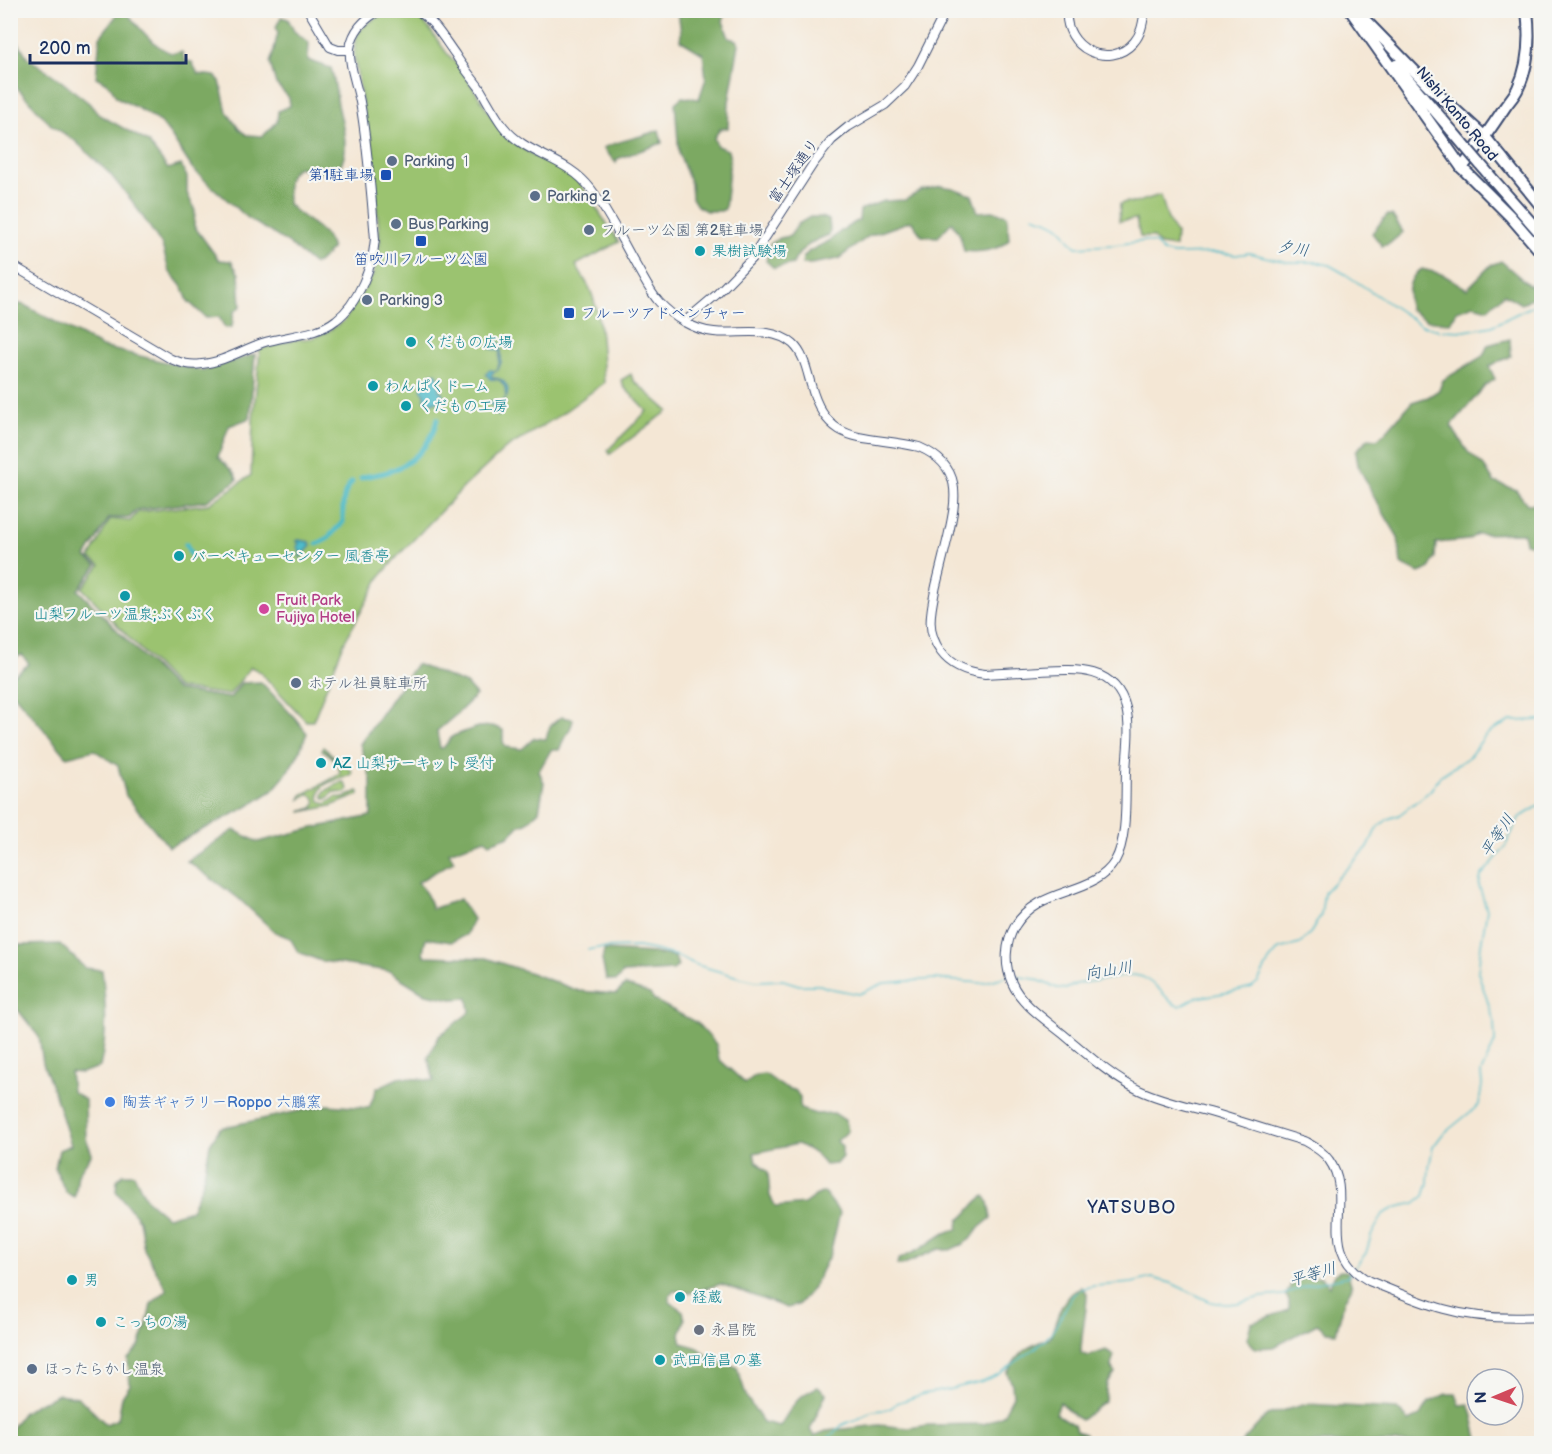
<svg xmlns="http://www.w3.org/2000/svg" width="1552" height="1454" viewBox="0 0 1552 1454" font-family="'Balsamiq Sans','Klee One',sans-serif">
<rect width="100%" height="100%" fill="#f6f6f2"/>
<filter id="ink" filterUnits="userSpaceOnUse"><feTurbulence type="fractalNoise" baseFrequency=".0167" numOctaves="2"/><feDisplacementMap in="SourceGraphic" scale="12" xChannelSelector="R" yChannelSelector="G"/><feConvolveMatrix kernelMatrix="1 2 1 2 8 2 1 2 1" color-interpolation-filters="sRGB"/></filter>
<filter id="wash" filterUnits="userSpaceOnUse"><feTurbulence type="fractalNoise" baseFrequency=".008" numOctaves="4" result="noise"/><feDisplacementMap in="SourceGraphic" scale="24" xChannelSelector="R" yChannelSelector="G"/><feGaussianBlur stdDeviation="1.35" result="paint"/><feColorMatrix in="noise" values="0 0 0 0 0 0 0 0 0 0 0 0 0 0 0 0 0 1.4 0 .05"/><feComposite in="paint" operator="in"/></filter>
<g filter="url(#wash)">
<rect width="100%" height="100%" fill="#f4e7d5"/>
<!-- green -->
<path fill="#9bc36f" stroke="#5b7966" stroke-width="1.5" d="M396,11L408,13L419,18L428,27L446,52L461,69L495,122L508,139L536,157L555,165L577,179L619,242L576,265C580,273 586,281 590,289C602,318 602,352 604,383L557,417L505,449L464,487L396,558L380,577L344,643L313,721H306L259,671L251,667L229,695L177,688L82,588L100,565L90,558L110,519L130,521L138,512L209,504L251,475L253,420L260,349L294,340L312,338L327,332L344,321L372,277L378,258L380,241L373,166L354,56C355,51 354,45 355,41C360,24 380,14 396,11Z
M1160,195C1166,208 1166,222 1176,233L1175,247L1160,245L1152,237H1140L1136,219L1119,221L1120,204L1126,202L1135,203Z
M631,374L633,380L668,411L610,454L608,450L647,411L624,387L621,380Z
M323,747L352,771V774C341,781 314,780 320,801L326,804L336,797L344,798L358,791L359,792V795L331,806L301,812V811L313,808L316,803L314,797C308,793 305,796 300,799L302,795L337,776L340,773C338,762 332,755 322,750Z
M342,782H344L348,789L346,793L333,792L330,796L326,799L324,798L323,795L325,791Z"/>
<!-- forest -->
<path fill="#7ca962" stroke="#4c6c60" stroke-width="1.5" d="M120,11H125C136,23 155,49 172,53C173,53 180,52 182,52L185,61L192,62L198,74L215,76L220,81L227,112L239,129L247,135L263,136L277,122L278,111L290,106L289,98L276,84L270,63C274,53 275,43 278,33L276,27L281,17L288,19L294,31L309,43L308,60L315,63L331,68C335,81 336,95 339,109C343,127 356,171 325,172C321,173 315,174 312,173C307,172 303,168 299,167C284,174 288,190 288,204C301,219 327,228 332,249L318,263L313,264L288,243L249,219L210,185L192,168L171,136L161,123L143,111L116,97C112,86 106,82 96,77L100,37Z
M678,11H727L723,21L729,38L737,40L739,44L729,102L728,128L720,129L714,138L717,146L728,150L730,159L725,209L721,211H706L697,206L692,198L691,184L679,154L675,103L682,97L699,99L706,78L703,54L680,40L681,33Z
M10,25L15,31L18,42L28,58L56,77L89,103L98,114L148,142L168,169L181,165L187,177V193L195,211L194,226L219,260L231,261L239,274L241,306L234,312L232,327L225,328L219,317L206,318L188,301L183,288L169,271L162,245L132,201L110,174L74,140L51,125L11,81Z
M659,130L662,143L617,159L616,163L603,148C622,139 640,138 659,130Z
M941,186L953,188L972,195L978,212L993,211L1007,215L1009,239C1000,251 978,253 964,251L960,235L952,222L938,237L922,236L911,221L869,236L838,259L811,264H802L803,258L809,251L829,241L842,230L859,220L860,210L883,201L905,200L922,190Z
M1387,215H1392L1403,232L1389,244L1382,246L1372,233Z
M810,217H821L829,220L830,230L829,235C814,240 799,249 793,264L774,268L766,261L770,244L780,238L790,236L798,224Z
M1501,261L1530,286L1541,275V296L1533,297L1521,304L1504,294L1488,309L1474,305L1457,311L1450,323L1426,320L1409,309C1408,293 1406,279 1422,269L1442,274L1467,289L1491,265Z
M11,302L24,305L102,347L203,371L255,354L250,418L229,426L218,457L235,474L237,480L207,501L137,510L129,518H109L86,557L97,565L78,590L176,690L230,698L241,683L261,682L295,718L307,733L298,755L284,777L272,791L247,807L169,847L126,796L118,766L94,750L67,757L12,692L11,677L29,664L22,655L11,659Z
M1510,339L1511,356L1489,366L1495,379L1485,386L1451,426L1468,452L1484,466L1494,482L1516,490L1527,504L1541,503V544L1533,545L1525,543L1523,533L1477,534L1468,540L1436,543L1435,558L1429,569L1419,573L1401,564L1398,537L1375,499L1358,465L1356,451L1369,438L1377,439L1385,433L1412,402L1428,397L1439,390L1443,380L1483,356L1488,345Z
M416,664L466,684L476,695L457,714L437,731L440,748H443L453,736L478,727L493,726L503,730V742L506,747L522,749L534,738L546,739L550,726L561,717L573,719C572,729 567,733 563,741C561,744 561,747 559,750H551L539,771L544,783L539,811L526,823L520,825L509,836L490,843L485,839L449,852L454,861L418,882L427,895L432,909L460,899L473,919L466,935L451,942L426,938L423,952L425,956L486,958L531,973L579,991L616,994L625,985L650,994L654,1000L697,1023L716,1044L719,1059L745,1083L756,1075L765,1074L782,1086L796,1091L800,1098V1109L816,1114L834,1113L846,1121L848,1131L837,1141L842,1147V1157L836,1164L825,1165L816,1154L798,1144L754,1153L756,1161L768,1172L770,1196L776,1207L804,1204L815,1196L824,1192L840,1213L830,1254L812,1289L798,1305L787,1308L721,1284L690,1293L674,1291L670,1294V1302L683,1311L685,1320L680,1334L682,1343L698,1348L712,1359L737,1367L747,1398L763,1422L780,1426C792,1407 796,1396 818,1387L826,1394L810,1430L814,1436L826,1431L879,1425L909,1428L927,1425L984,1424L1003,1415L1013,1396L1012,1384L1007,1373C1020,1351 1025,1347 1050,1338C1057,1320 1061,1295 1081,1287L1087,1293C1087,1313 1081,1333 1081,1353L1089,1356L1106,1350L1114,1355L1111,1366L1115,1373L1107,1383L1105,1401L1081,1420L1074,1416L1060,1402L1056,1414L1074,1425L1076,1431L1085,1434L1087,1443H11V1429L22,1413L37,1404L59,1394L78,1397L106,1424L118,1419L122,1397L130,1385L128,1359L139,1347L147,1324L151,1304L167,1290L144,1249L139,1220L116,1191L117,1180L123,1174H134L146,1199L167,1217L191,1210L202,1185L210,1144L220,1128L327,1105L369,1108L377,1088L400,1077L434,1081L428,1057L439,1036L470,1012L468,998L452,999L426,994L389,971L321,961L298,952L290,938L275,932L238,898L187,861L234,830L258,842L313,828L371,816V780L360,744Z
M11,944L19,945L60,944L85,968L102,970C106,1003 108,1034 100,1067L81,1073L70,1072L72,1091L85,1100L86,1138L92,1154L78,1174L75,1197L66,1193L55,1168L59,1150L71,1145L56,1098L43,1063L39,1037L18,1010L11,1009Z
M604,950L653,953L675,957L678,966L673,970L623,973L616,981L606,979L602,960Z
M985,1196L988,1202L991,1218L979,1228L972,1238L963,1244L950,1250L938,1249L902,1265H897L898,1260C905,1256 912,1253 920,1249C932,1242 943,1231 958,1229L959,1220C970,1214 973,1201 985,1196Z
M1340,1271H1347L1352,1287L1345,1299L1336,1333L1327,1332L1317,1324L1274,1347L1255,1348L1247,1339L1251,1323L1289,1310V1300L1286,1296L1291,1284L1306,1277H1321L1329,1286L1335,1274Z
M1447,1394H1456L1460,1405L1469,1404L1472,1412L1479,1443H1241L1267,1415L1307,1404L1397,1409L1409,1421L1420,1416L1429,1402Z"/>
<!-- water -->
<path fill="#4cbac7" stroke="#347492" stroke-width="1.5" d="M495,340L501,344V362L498,370L491,374V376L493,378C509,378 513,395 500,404L499,413L498,416L494,408L489,403L491,401C496,405 502,402 506,398L505,387L500,380L490,379L486,374L490,370L496,371L499,365L500,351L490,348L491,343Z
M431,373L437,374L440,381L439,390L442,393L443,396L439,401L430,403L425,400V394L421,389L423,384L428,382L429,378L433,379Z
M299,540L310,542L311,546L300,558V551L297,547L299,543L296,541Z"/>
<g fill="none" stroke-linecap="round" stroke-linejoin="round">
<!-- stream -->
<path stroke="#4cbac7" stroke-width="1.5" d="M1033,216C1042,219 1054,221 1061,228C1066,234 1069,241 1076,247L1113,245L1145,241L1156,244L1163,252L1174,254L1221,253L1236,255L1249,253L1287,262H1316L1329,265L1345,274L1421,325L1439,330L1465,331L1492,326L1530,307L1542,304
M588,950L597,948L638,947L654,950L677,956L697,965L742,978L756,981L783,980L799,985H820L828,988L859,994L884,983L935,979L981,983L1005,977
M1013,976L1035,979L1057,988L1066,989L1076,984L1134,975L1143,977L1157,987L1171,1002L1176,1005L1180,1006L1195,998L1236,991L1252,987L1258,982L1269,961L1279,949L1300,944L1311,932L1321,915L1324,892L1369,846L1376,829L1388,819L1399,815L1430,791L1440,776L1469,757L1485,736L1496,728L1511,721L1542,720
M1355,1267L1366,1253L1371,1236L1383,1214L1397,1207L1415,1203L1424,1196L1428,1183L1429,1167L1433,1147L1442,1135L1479,1105L1482,1085L1481,1073L1495,1042L1494,1021L1478,972L1481,945L1487,910L1479,886L1481,876L1504,849L1519,818L1542,804
M820,1444L832,1435L842,1425L851,1421L858,1419L873,1411L884,1410L891,1408L897,1403L923,1394L947,1390L983,1381L999,1374L1033,1350L1046,1339L1054,1329L1073,1295L1081,1289L1094,1286L1132,1283L1152,1278L1171,1283L1211,1302L1226,1304L1239,1303L1261,1297L1283,1295L1308,1285L1348,1276L1352,1270"/>
<!-- canal -->
<path stroke="#4cbac7" stroke-width="5" d="M361,478C368,475 376,475 384,473C410,466 432,446 437,419
M186,544L192,557
M317,544L327,539L343,522C343,507 341,494 352,482"/>
</g>
</g>
<g filter="url(#ink)">
<g fill="none" stroke-linecap="round" stroke-linejoin="round">
<defs>
<path id="tertiary" d="M308,10L330,47L338,50H350
M416,10C433,19 444,39 455,54C462,66 471,76 479,87C487,100 494,114 503,126C527,157 566,156 591,189C609,213 622,241 637,267C644,279 650,292 659,302C673,317 693,330 714,332C739,335 771,325 793,344C804,354 807,371 811,385C828,449 867,434 919,447C963,466 957,497 948,537C944,553 940,570 936,586C931,610 925,631 941,652C952,667 968,672 985,674C1003,673 1021,672 1040,671C1074,669 1115,665 1126,708C1131,728 1127,751 1126,772C1125,798 1128,838 1115,861C1093,897 1040,885 1015,926C1005,943 1004,965 1012,983C1021,1004 1046,1020 1063,1034C1087,1054 1110,1076 1139,1090C1162,1101 1188,1106 1213,1113C1243,1122 1273,1132 1304,1141C1313,1146 1323,1151 1329,1160C1357,1199 1313,1249 1369,1281C1394,1291 1418,1302 1444,1309C1475,1318 1509,1319 1542,1317
M1067,10C1063,48 1109,71 1134,42C1142,33 1143,21 1145,10
M10,264L171,359C181,363 190,366 202,364C223,362 242,350 262,343C287,335 316,336 336,320C358,304 373,265 375,239C371,193 368,147 360,102C357,86 348,63 350,48C353,30 365,18 381,10
M684,322L716,295L752,258L813,164L832,140L848,127L885,105L905,86L918,66L946,10"/>
<path id="trunk" d="M1462,168C1477,148 1491,128 1505,107C1509,101 1515,95 1518,88C1529,65 1530,36 1527,10"/>
<path id="motorway" d="M1351,11L1462,168L1510,216L1542,253
M1361,16L1432,89L1485,137L1542,207
M1396,65L1452,131
M1491,177L1542,235"/>
</defs>
<!-- tertiary casing -->
<use href="#tertiary" stroke="#3c4b70" stroke-width="10"/>
<!-- trunk casing -->
<use href="#trunk" stroke="#3c4b70" stroke-width="14"/>
<!-- motorway casing -->
<use href="#motorway" stroke="#3c4b70" stroke-width="14"/>
<!-- tertiary -->
<use href="#tertiary" stroke="#fff" stroke-width="8"/>
<!-- trunk -->
<use href="#trunk" stroke="#fff" stroke-width="10"/>
<!-- motorway -->
<use href="#motorway" stroke="#fff" stroke-width="10"/>
<defs>
<path id="motorway-bridge" d="M1452,131L1491,177"/>
</defs>
<!-- motorway-bridge casing -->
<use href="#motorway-bridge" stroke="#3c4b70" stroke-width="14" stroke-linecap="butt"/>
<!-- motorway-bridge -->
<use href="#motorway-bridge" stroke="#fff" stroke-width="10"/>
</g>
</g>
<!-- markers -->
<g fill="#5c6f8a" stroke="#f6f6f2" stroke-width="2">
<circle cx="392" cy="161" r="6"/>
<circle cx="535" cy="196" r="6"/>
<circle cx="396" cy="224" r="6"/>
<circle cx="589" cy="230" r="6"/>
<circle cx="367" cy="300" r="6"/>
<circle cx="296" cy="683" r="6"/>
<circle cx="32" cy="1369" r="6"/>
</g>
<g fill="#1a4fb4" stroke="#f6f6f2" stroke-width="2">
<rect x="380" y="169" width="12" height="12" rx="3"/>
<rect x="415" y="235" width="12" height="12" rx="3"/>
<rect x="563" y="307" width="12" height="12" rx="3"/>
</g>
<g fill="#0f9aa8" stroke="#f6f6f2" stroke-width="2">
<circle cx="700" cy="251" r="6"/>
<circle cx="411" cy="342" r="6"/>
<circle cx="373" cy="386" r="6"/>
<circle cx="406" cy="406" r="6"/>
<circle cx="179" cy="556" r="6"/>
<circle cx="125" cy="596" r="6"/>
<circle cx="321" cy="763" r="6"/>
<circle cx="72" cy="1280" r="6"/>
<circle cx="680" cy="1297" r="6"/>
<circle cx="101" cy="1322" r="6"/>
<circle cx="660" cy="1360" r="6"/>
</g>
<circle fill="#d1479c" stroke="#f6f6f2" stroke-width="2" cx="264" cy="609" r="6"/>
<circle fill="#3f7fe0" stroke="#f6f6f2" stroke-width="2" cx="110" cy="1102" r="6"/>
<circle fill="#6b7280" stroke="#f6f6f2" stroke-width="2" cx="699" cy="1330" r="6"/>
<g text-anchor="middle" dominant-baseline="central" stroke-width="4.5" stroke-linejoin="round" paint-order="stroke">
<!-- street labels -->
<g font-size="15" fill="#1b2f5e" stroke="#f6f6f2">
<text transform="translate(1457 114) rotate(50)">Nishi Kanto Road</text>
<text transform="translate(794 171) rotate(-55)">富士塚通り</text>
</g>
<!-- service labels -->
<g font-size="15" fill="#4e5e75" stroke="#f6f6f2" text-anchor="start">
<text x="404" y="161">Parking １</text>
<text x="547" y="196">Parking 2</text>
<text x="408" y="224">Bus Parking</text>
<text x="601" y="230">フルーツ公園 第2駐車場</text>
<text x="379" y="300">Parking 3</text>
<text x="308" y="683">ホテル社員駐車所</text>
<text x="44" y="1369">ほったらかし温泉</text>
</g>
<!-- transit labels -->
<g font-size="15" fill="#164399" stroke="#f6f6f2" text-anchor="end">
<text x="374" y="175">第1駐車場</text>
<text x="421" y="259" text-anchor="middle">笛吹川フルーツ公園</text>
<text x="581" y="313" text-anchor="start">フルーツアドベンチャー</text>
</g>
<!-- culture labels -->
<g font-size="15" fill="#0d838f" stroke="#f6f6f2" text-anchor="start">
<text x="712" y="251">果樹試験場</text>
<text x="423" y="342">くだもの広場</text>
<text x="385" y="386">わんぱくドーム</text>
<text x="418" y="406">くだもの工房</text>
<text x="191" y="556">バーベキューセンター 風香亭</text>
<text x="125" y="614" text-anchor="middle">山梨フルーツ温泉;ぷくぷく</text>
<text x="333" y="763">AZ 山梨サーキット 受付</text>
<text x="84" y="1280">男</text>
<text x="692" y="1297">経蔵</text>
<text x="113" y="1322">こっちの湯</text>
<text x="672" y="1360">武田信昌の墓</text>
</g>
<!-- hotel labels -->
<g font-size="15" fill="#b23c85" stroke="#f6f6f2" text-anchor="start">
<text x="276" y="600">Fruit Park<tspan x="276" dy="17">Fujiya Hotel</tspan></text>
</g>
<!-- shop labels -->
<g font-size="15" fill="#366cbe" stroke="#f6f6f2" text-anchor="start">
<text x="122" y="1102">陶芸ギャラリーRoppo 六鵬窯</text>
</g>
<!-- worship labels -->
<g font-size="15" fill="#5b616d" stroke="#f6f6f2" text-anchor="start">
<text x="711" y="1330">永昌院</text>
</g>
<!-- water labels -->
<g font-size="16" font-style="italic" fill="#2a597e" stroke="#f6f6f2">
<text transform="translate(1293 249) rotate(9)">夕川</text>
<text transform="translate(1498 836) rotate(-57)">平等川</text>
<text transform="translate(1109 971) rotate(-9)">向山川</text>
<text transform="translate(1313 1275) rotate(-16)">平等川</text>
</g>
<!-- quarter labels -->
<g font-size="18" letter-spacing="1.5" fill="#1b2f5e" stroke="#f6f6f2">
<text x="1132" y="1207">YATSUBO</text>
</g>
</g>
<!-- margin -->
<rect width="1552" height="1454" fill="none" stroke="#f6f6f2" stroke-width="36"/>
<!-- north arrow -->
<g transform="translate(1495 1397) rotate(268)"><circle r="28" fill="#f6f6f2" stroke="#9ea6b7" stroke-width="1.5"/>
<path d="M0-4.5L10 22L0 15L-10 22Z" fill="#d1495b"/>
<text y="-9" font-size="16" font-weight="bold" text-anchor="middle" fill="#1b2f5e">N</text>
</g>
<!-- scale -->
<path d="M30 54v9h156v-9" fill="none" stroke="#1b2f5e" stroke-width="3"/>
<text x="39" y="54" font-size="18" fill="#1b2f5e" stroke="#f6f6f2" stroke-width="4.5" paint-order="stroke">200 m</text>
</svg>
